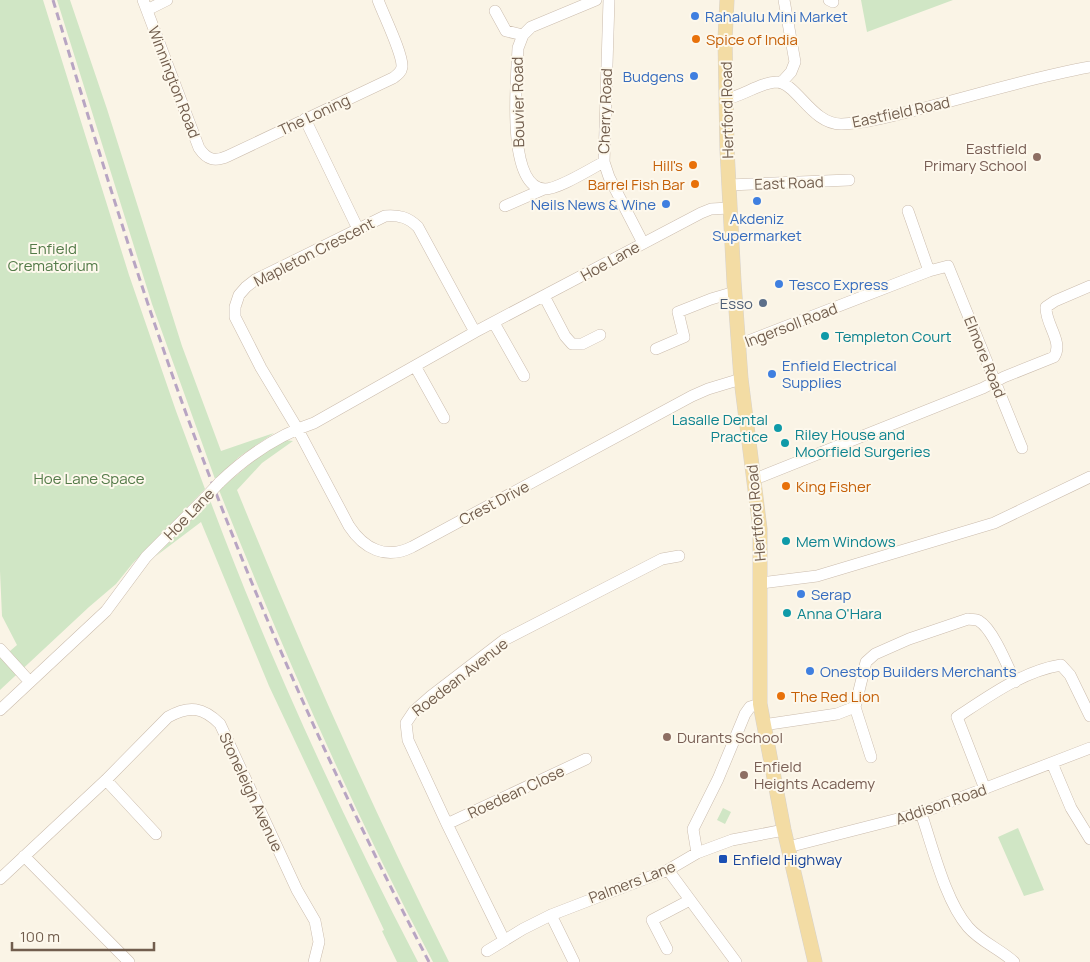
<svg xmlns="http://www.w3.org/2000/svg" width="1090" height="962" viewBox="0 0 1090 962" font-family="Manrope,sans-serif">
<rect width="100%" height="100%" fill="#faf4e6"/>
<!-- green -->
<path fill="#d0e6c5" d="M0,0H43L129,275L176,411L205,489L133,563L116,584L89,607L0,690V645L10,651L17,645L2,616L0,571Z
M57,0H70L107,109L182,346L221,451L274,433L239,457L215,479L152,304Z
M861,0H953L867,32Z
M284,440L293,441L262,463L237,490C302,650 372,808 449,962H433C352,809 283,651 219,490L256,459Z
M210,500C269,658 340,812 418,962H397L382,931L384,930L269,686L201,522L156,556Z
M723,808L731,812L725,824L717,820Z
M1018,828L1044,890L1024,896L998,837Z"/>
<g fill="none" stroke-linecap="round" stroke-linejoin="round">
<defs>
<path id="minor" d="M143,0L199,148C207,160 215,162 228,156L393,78C397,75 401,73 402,67C403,54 383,14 378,0
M596,0L531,27L523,35L518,48C517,74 505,188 545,189C559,189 590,169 604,162
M609,0L604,162L609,177L643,243
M829,0L833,2
M147,10L167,0
M495,11L506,31L523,35
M781,83L791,72L795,62L784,0
M726,99C743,96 761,82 777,82C797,83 812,125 842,124C868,123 895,115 920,109C977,95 1033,77 1090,67
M305,119L358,229
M729,185L849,180
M505,206L544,189
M908,211L929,271
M544,296L565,336L572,344H582L600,335
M494,323L524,376
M475,332L418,227C408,217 399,215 385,216L255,280L246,287L239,295L235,307V317L261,368L297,428L349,526C364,549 386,560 412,547L692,396L708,389L741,379
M738,345L929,271L948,266L1022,448
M656,349L684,337L678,312L711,299L735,292
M415,366L444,418
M755,479L983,388L1004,377L1054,357C1064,342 1045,324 1046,307L1055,301L1090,286
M219,483C247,456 277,435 314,423L475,332L701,213L711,209L729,208
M761,583L817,576L994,523L1090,477
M0,649L30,682
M0,710L106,611L146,557L206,497
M763,725L837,714L855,707
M871,757L855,707L866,662L875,654L909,639L968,619C972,620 976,619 979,621C993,629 1008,667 1015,682
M1052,763L1071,808L1090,839
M106,780L156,834
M985,789L957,717C989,696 1023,671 1061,665L1070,675L1090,716
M921,813C933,848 945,900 968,927C981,942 1000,949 1014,962
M447,824L586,759
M788,847L921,813L1090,748
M697,853L693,829L718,779L745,714L750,707L760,704
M24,856L129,962
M668,870L736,962
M0,879L106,780L168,717C189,705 203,707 220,724L297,890L315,921L319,942L314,962
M551,915L574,962
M504,940L447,824L408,740L406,723L414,711L431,696L504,640L662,559L679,556
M667,949L652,920L690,900
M487,951L523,929L551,915L668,870L697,853L732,840L784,830"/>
<path id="major" d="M727,0L725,39L727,149L734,282L741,379L760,529V704L784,830L815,962"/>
</defs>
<!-- minor casing -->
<use href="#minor" stroke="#cbbcad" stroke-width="12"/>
<!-- major casing -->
<use href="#major" stroke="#d7d2cd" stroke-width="15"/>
<!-- minor -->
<use href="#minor" stroke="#fff" stroke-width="11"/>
<!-- major -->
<use href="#major" stroke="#f3dca4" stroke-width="14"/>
<!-- rail -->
<path stroke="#b8a5c3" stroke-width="3" stroke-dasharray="8 5" stroke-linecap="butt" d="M53,0C97,146 141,292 194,435C261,616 340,791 429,962"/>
<defs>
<path id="minor-bridge" d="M206,497L219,483"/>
</defs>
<!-- minor-bridge casing -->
<use href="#minor-bridge" stroke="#cbbcad" stroke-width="12" stroke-linecap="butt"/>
<!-- minor-bridge -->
<use href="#minor-bridge" stroke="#fff" stroke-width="11"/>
</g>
<!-- markers -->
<g fill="#3f7fe0" stroke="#fdf8ec" stroke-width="2">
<circle cx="695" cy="16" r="5"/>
<circle cx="694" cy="76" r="5"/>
<circle cx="757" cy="201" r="5"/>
<circle cx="666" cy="204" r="5"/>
<circle cx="779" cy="284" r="5"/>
<circle cx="772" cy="374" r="5"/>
<circle cx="801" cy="594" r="5"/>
<circle cx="810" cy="671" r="5"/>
</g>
<g fill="#e8710a" stroke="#fdf8ec" stroke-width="2">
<circle cx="696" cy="39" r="5"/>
<circle cx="693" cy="165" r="5"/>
<circle cx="695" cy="184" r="5"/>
<circle cx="786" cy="486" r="5"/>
<circle cx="781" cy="696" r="5"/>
</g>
<g fill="#8d6e63" stroke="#fdf8ec" stroke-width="2">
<circle cx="1037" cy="157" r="5"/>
<circle cx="667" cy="737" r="5"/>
<circle cx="744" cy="775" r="5"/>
</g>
<circle fill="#5c6f8a" stroke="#fdf8ec" stroke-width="2" cx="763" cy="303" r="5"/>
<g fill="#0f9aa8" stroke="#fdf8ec" stroke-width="2">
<circle cx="825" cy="336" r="5"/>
<circle cx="778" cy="428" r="5"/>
<circle cx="785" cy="443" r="5"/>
<circle cx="786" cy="541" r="5"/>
<circle cx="787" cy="613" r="5"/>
</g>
<rect fill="#1a4fb4" stroke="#fdf8ec" stroke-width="2" x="718" y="854" width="10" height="10" rx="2.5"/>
<g text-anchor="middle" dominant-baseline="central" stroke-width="4" stroke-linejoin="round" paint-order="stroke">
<!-- shop labels -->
<g font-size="15" fill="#366cbe" stroke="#fdf8ec" text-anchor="start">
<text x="705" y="16">Rahalulu Mini Market</text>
<text x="684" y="76" text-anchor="end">Budgens</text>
<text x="656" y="204" text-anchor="end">Neils News &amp; Wine</text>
<text x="757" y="218" text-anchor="middle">Akdeniz<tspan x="757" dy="17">Supermarket</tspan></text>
<text x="789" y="284">Tesco Express</text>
<text x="782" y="365">Enfield Electrical<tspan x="782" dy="17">Supplies</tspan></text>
<text x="811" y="594">Serap</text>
<text x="820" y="671">Onestop Builders Merchants</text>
</g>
<!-- food labels -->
<g font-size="15" fill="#c56008" stroke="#fdf8ec" text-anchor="start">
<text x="706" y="39">Spice of India</text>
<text x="683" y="165" text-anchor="end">Hill's</text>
<text x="685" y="184" text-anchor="end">Barrel Fish Bar</text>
<text x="796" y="486">King Fisher</text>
<text x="791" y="696">The Red Lion</text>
</g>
<!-- street labels -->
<g font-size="15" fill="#715d4d" stroke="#fdf8ec">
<text transform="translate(174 82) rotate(69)">Winnington Road</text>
<text transform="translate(518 102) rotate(-91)">Bouvier Road</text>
<text transform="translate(727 110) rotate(-91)">Hertford Road</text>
<text transform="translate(605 111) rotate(-88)">Cherry Road</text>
<text transform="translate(901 112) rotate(-12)">Eastfield Road</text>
<text transform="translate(314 115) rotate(-25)">The Loning</text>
<text transform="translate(789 183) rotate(-2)">East Road</text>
<text transform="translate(314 252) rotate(-27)">Mapleton Crescent</text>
<text transform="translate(610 261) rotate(-29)">Hoe Lane</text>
<text transform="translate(791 325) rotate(-21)">Ingersoll Road</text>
<text transform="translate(985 357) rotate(68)">Elmore Road</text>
<text transform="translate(494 503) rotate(-28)">Crest Drive</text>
<text transform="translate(756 513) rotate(-95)">Hertford Road</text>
<text transform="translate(189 514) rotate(-46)">Hoe Lane</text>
<text transform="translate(460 677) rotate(-38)">Roedean Avenue</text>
<text transform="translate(251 792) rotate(65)">Stoneleigh Avenue</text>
<text transform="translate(516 792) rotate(-25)">Roedean Close</text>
<text transform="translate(941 804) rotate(-19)">Addison Road</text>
<text transform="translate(632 882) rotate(-21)">Palmers Lane</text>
</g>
<!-- education labels -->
<g font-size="15" fill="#785e54" stroke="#fdf8ec" text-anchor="start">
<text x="1027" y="148" text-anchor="end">Eastfield<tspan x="1027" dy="17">Primary School</tspan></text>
<text x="677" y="737">Durants School</text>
<text x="754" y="766">Enfield<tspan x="754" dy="17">Heights Academy</tspan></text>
</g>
<!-- park labels -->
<g font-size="15" fill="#547b49" stroke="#fdf8ec">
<text x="53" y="248">Enfield<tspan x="53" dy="17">Crematorium</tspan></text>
<text x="89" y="478">Hoe Lane Space</text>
</g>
<!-- service labels -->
<g font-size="15" fill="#4e5e75" stroke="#fdf8ec" text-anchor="end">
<text x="753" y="303">Esso</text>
</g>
<!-- culture labels -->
<g font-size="15" fill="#0d838f" stroke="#fdf8ec" text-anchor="start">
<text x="835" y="336">Templeton Court</text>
<text x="768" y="419" text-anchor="end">Lasalle Dental<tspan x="768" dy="17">Practice</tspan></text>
<text x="795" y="434">Riley House and<tspan x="795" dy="17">Moorfield Surgeries</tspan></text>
<text x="796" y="541">Mem Windows</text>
<text x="797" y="613">Anna O'Hara</text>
</g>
<!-- transit labels -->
<g font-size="15" fill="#164399" stroke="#fdf8ec" text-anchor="start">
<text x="733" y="859">Enfield Highway</text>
</g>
</g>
<!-- scale -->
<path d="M12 942v8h142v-8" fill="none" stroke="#715d4d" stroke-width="2.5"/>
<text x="20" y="942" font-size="15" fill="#715d4d" stroke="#fdf8ec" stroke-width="4" paint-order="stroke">100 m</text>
</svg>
